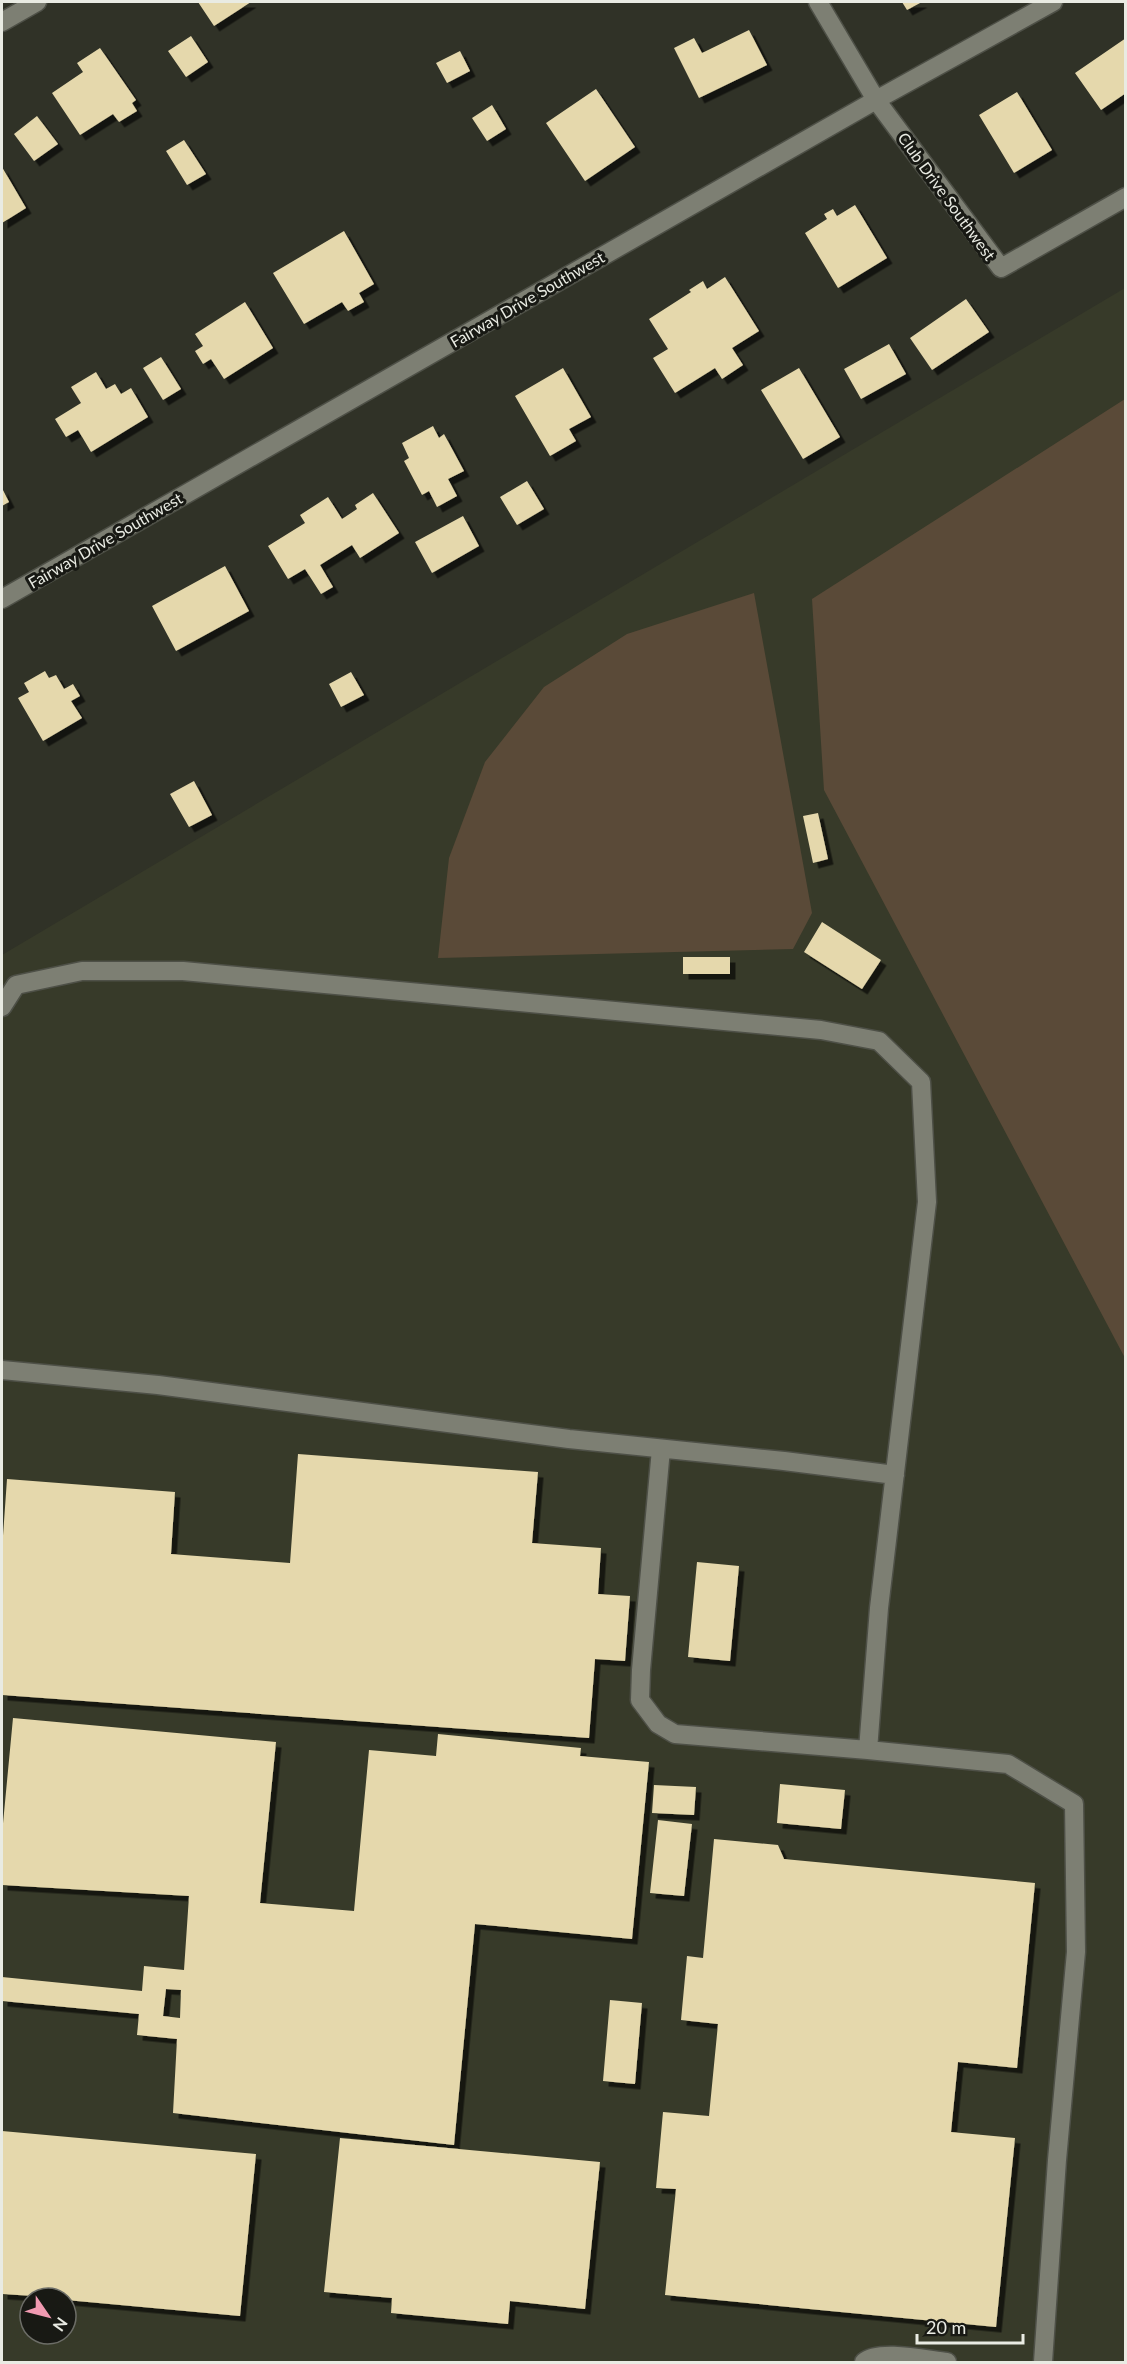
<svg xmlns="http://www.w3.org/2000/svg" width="1127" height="2364" viewBox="0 0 1127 2364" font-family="Lato,sans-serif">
<defs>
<filter id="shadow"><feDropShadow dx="5.5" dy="5.5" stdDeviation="0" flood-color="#0009"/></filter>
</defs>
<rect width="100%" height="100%" fill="#303227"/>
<!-- built -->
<path fill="#373a29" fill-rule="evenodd" d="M1125,288V2362H2V955ZM30,2298H66V2334H30Z"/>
<!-- green -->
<path fill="#5a4a38" d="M1125,399V1358L824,790L812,599Z
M754,593L812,913L793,949L438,958L449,858L485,762L544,687L627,634Z"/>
<!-- building -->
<path fill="#e5d8ac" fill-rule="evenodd" filter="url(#shadow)" d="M198,2H251L214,26Z
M902,2H922L907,10Z
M749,30L767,65L699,98L674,48L694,38L702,53Z
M191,36L208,62L186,77L168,51Z
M1126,38V93L1101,110L1075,73Z
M100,48L136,100L132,103L137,111L119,122L113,114L80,135L52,93L83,72L77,63Z
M460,51L470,71L447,83L436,63Z
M596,89L635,147L585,181L546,123Z
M1017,92L1052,150L1014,173L979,115Z
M492,105L506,129L487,141L472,118Z
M37,116L58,144L34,161L14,134Z
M184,140L206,174L187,185L166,151Z
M2,167L26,208L2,223Z
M855,205L887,258L838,288L805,233L827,219L824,214L833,209L837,216Z
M344,231L374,284L359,293L364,302L348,311L342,302L304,324L273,273Z
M725,277L759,331L732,348L743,365L722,379L715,368L675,393L653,358L668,349L649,319L691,292L689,290L703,281L707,289Z
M966,299L989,332L932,370L910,338Z
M245,302L273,348L224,379L211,359L203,364L195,351L203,346L195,334Z
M889,344L906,374L861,399L844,369Z
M161,357L181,389L163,400L143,368Z
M563,368L591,417L569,429L576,441L550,456L515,396Z
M799,368L840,437L803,459L761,390Z
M96,372L106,389L115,384L121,394L131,388L148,417L91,452L78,430L66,437L55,419L81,403L71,387Z
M433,426L439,438L444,434L464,471L448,479L457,496L437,507L429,491L422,495L404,461L409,458L402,443Z
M527,481L544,509L517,525L500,497Z
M2,488L9,502L2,506Z
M373,493L399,533L360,558L352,545L320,565L333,587L321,594L305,569L288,579L268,546L305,523L300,515L328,497L342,519L357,509L355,505Z
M463,516L479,546L432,573L415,542Z
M225,566L249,611L176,651L152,606Z
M45,671L49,678L56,675L64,689L73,684L80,696L71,701L82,718L43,741L18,698L29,692L24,683Z
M351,672L364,695L341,707L329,684Z
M194,781L212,815L189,827L170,794Z
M818,813L828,859L813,863L803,816Z
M822,922L881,960L862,989L804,952Z
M683,957H730V974H683Z
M298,1454L538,1472L532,1543L601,1548L598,1594L630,1596L625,1661L595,1659L589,1738L2,1695V1550L7,1479L175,1492L171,1554L290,1563Z
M697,1562L739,1566L730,1661L688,1657Z
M13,1718L276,1742L260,1903L354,1911L369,1750L436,1756L438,1734L581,1748L580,1756L649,1762L632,1939L475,1924L454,2145L173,2113L177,2039L137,2035L139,2014L2,2001V1977L142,1991L144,1966L184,1970L189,1896L2,1885V1834ZM166,1989L181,1990L180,2018L163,2016Z
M780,1784L845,1790L841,1829L777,1823Z
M654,1785L696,1787L694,1815L652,1813Z
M658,1820L692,1824L684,1896L650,1893Z
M714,1839L778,1845L784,1859L1035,1883L1017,2068L958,2062L951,2132L1015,2138L996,2327L665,2295L676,2189L656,2188L663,2112L709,2116L718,2024L681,2020L687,1956L703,1958Z
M610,2000L642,2003L635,2084L603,2081Z
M2,2131L256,2154L240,2316L66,2300V2298L2,2294Z
M340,2138L600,2162L585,2309L510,2301L508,2324L391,2313L392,2298L324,2292Z"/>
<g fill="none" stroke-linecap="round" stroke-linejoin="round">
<defs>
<path id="minor" d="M818,2L876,100L1001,268L1126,197
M2,22L37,2
M2,599L876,100L1053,2
M2,1007L16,985L82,971H183L821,1030L879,1041L921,1082L927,1202L879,1608L868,1750L1008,1764L1074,1804L1076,1952L1057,2160L1043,2362
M2,1370L158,1385L569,1439L784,1461L895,1475
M661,1449L641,1670L640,1700L658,1724L675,1734L868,1750
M864,2362C879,2349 927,2360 947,2362"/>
</defs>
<!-- minor casing -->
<use href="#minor" stroke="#4e5047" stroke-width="21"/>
<!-- minor -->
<use href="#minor" stroke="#7d7f73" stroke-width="18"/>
</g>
<g text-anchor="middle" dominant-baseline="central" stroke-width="6" stroke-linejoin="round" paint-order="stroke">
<!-- street labels -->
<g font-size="16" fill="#e9ebe3" stroke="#181914">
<text transform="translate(947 196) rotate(54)">Club Drive Southwest</text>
<text transform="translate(527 299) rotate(-30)">Fairway Drive Southwest</text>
<text transform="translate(105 540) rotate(-30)">Fairway Drive Southwest</text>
</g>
</g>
<!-- border -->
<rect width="1127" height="2364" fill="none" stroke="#e9ebe3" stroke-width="6"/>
<!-- north arrow -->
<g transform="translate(48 2316) rotate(125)"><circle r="28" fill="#181914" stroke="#6c6d67" stroke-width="1.5"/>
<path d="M0-4.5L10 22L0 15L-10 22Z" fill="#f19ab1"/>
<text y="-9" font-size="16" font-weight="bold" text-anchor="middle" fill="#e9ebe3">N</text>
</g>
<!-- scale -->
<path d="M917 2334v9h106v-9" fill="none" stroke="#e9ebe3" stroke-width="3"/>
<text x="926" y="2334" font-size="18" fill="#e9ebe3" stroke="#181914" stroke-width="4.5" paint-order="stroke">20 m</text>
</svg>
